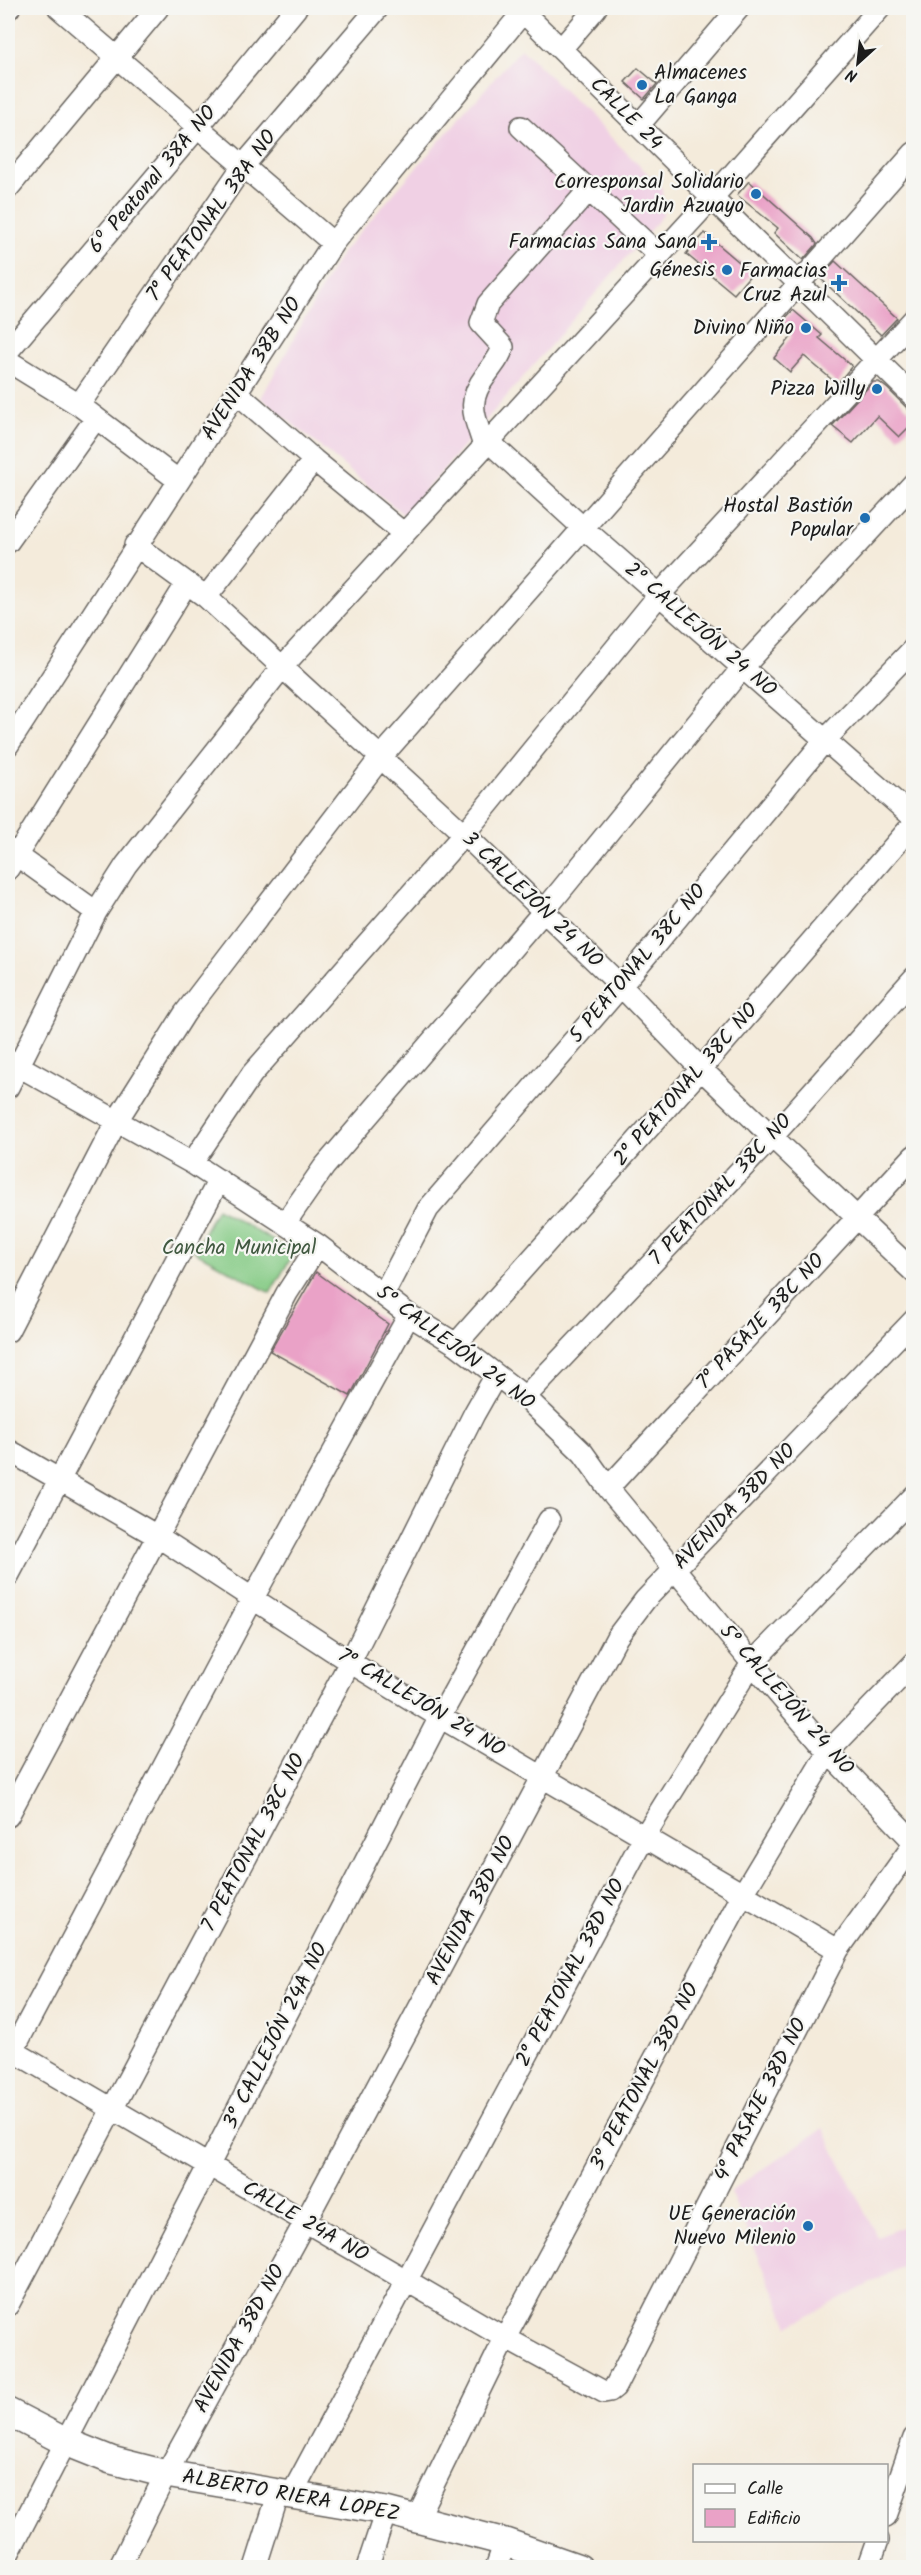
<svg xmlns="http://www.w3.org/2000/svg" width="921" height="2575" viewBox="0 0 921 2575" font-family="Kalam,sans-serif">
<rect width="100%" height="100%" fill="#f6f6f2"/>
<filter id="ink" filterUnits="userSpaceOnUse"><feTurbulence type="fractalNoise" baseFrequency=".0167" numOctaves="2"/><feDisplacementMap in="SourceGraphic" scale="12" xChannelSelector="R" yChannelSelector="G"/><feConvolveMatrix kernelMatrix="1 2 1 2 8 2 1 2 1" color-interpolation-filters="sRGB"/></filter>
<filter id="wash" filterUnits="userSpaceOnUse"><feTurbulence type="fractalNoise" baseFrequency=".008" numOctaves="4" result="noise"/><feDisplacementMap in="SourceGraphic" scale="24" xChannelSelector="R" yChannelSelector="G"/><feGaussianBlur stdDeviation="1.35" result="paint"/><feColorMatrix in="noise" values="0 0 0 0 0 0 0 0 0 0 0 0 0 0 0 0 0 1.4 0 .05"/><feComposite in="paint" operator="in"/></filter>
<g filter="url(#wash)">
<rect width="100%" height="100%" fill="#f4ebdb"/>
<!-- built -->
<path fill="#f0d0e4" d="M521,48L662,188L663,215L404,515L261,398L340,255Z
M823,2128L877,2237L910,2224L913,2229V2261L789,2326L730,2192Z"/>
<!-- green -->
<path fill="#86cb86" stroke="#517451" stroke-width="1.5" d="M217,1208L294,1253L270,1293L194,1251Z"/>
<g id="blocks">
<!-- building -->
<path fill="#eaa2c7" d="M638,68L657,84L644,99L625,82Z
M749,181L813,238L817,244L803,260L774,233L778,228L737,195Z
M705,233L752,273L734,294L686,254Z
M835,261L897,318L881,335L820,278Z
M793,310L822,335L819,338L852,366L837,384L804,356L790,372L774,358L792,336L779,325Z
M873,382H879L888,389L914,415V422L899,437L877,416L853,443L832,426Z
M316,1272L388,1324L350,1396L270,1351Z"/>
</g>
</g>
<g filter="url(#ink)">
<use href="#blocks" fill-opacity="0" stroke="#68645f" stroke-width="1.5"/>
<g fill="none" stroke-linecap="round" stroke-linejoin="round">
<defs>
<path id="minor" d="M59,8L333,243
M519,8L914,397
M8,9L9,8
M561,49L596,8
M638,126L739,8
M521,127L659,255
M8,188L158,8
M8,351L198,127L296,8
M8,361L79,405L179,481
M237,393L314,460L403,533
M79,405L243,166L378,8
M488,441L582,527L914,818
M484,446C475,416 465,403 486,375C492,366 500,358 503,347L481,323L488,304L589,190
M8,542L96,418
M135,545L206,597L464,834L621,986L701,1069L914,1272
M206,597L314,460
M8,745L333,243L523,12
M8,849L96,912
M8,869L187,583
M8,1060L192,1163L318,1245L409,1315L456,1344L525,1397L583,1453L608,1488L752,1663L828,1752L914,1842
M8,1087L96,912L126,865L283,666L711,199L880,8
M192,1163L252,1074L464,834L659,595L914,319
M285,1223L324,1167L544,911L743,667L914,483
M383,1295L428,1209L621,986L826,739L914,648
M8,1331L116,1122L185,1013L381,757L914,153
M456,1344L701,1069L914,823
M525,1397L772,1137L914,978
M8,1450L157,1536L350,1662L440,1717L838,1950
M608,1488L914,1156
M8,1576L219,1180
M8,1816L287,1293L318,1245
M8,2048L505,2338L604,2392L610,2391L615,2387L838,1950L914,1844
M8,2060L253,1598L409,1315
M8,2305L350,1662L474,1414L495,1377
M292,2494L644,1837L752,1663L914,1496
M886,2516L914,2438
M417,2518L505,2338L743,1894L828,1752L914,1663
M8,2554L440,1717L549,1520
M119,2568L166,2474L305,2222L617,1637L645,1600L914,1320
M255,2568L279,2492
M367,2568L386,2511
M496,2568L505,2542
M868,2568L878,2540"/>
<path id="major" d="M8,2412L66,2442L111,2460L166,2474L386,2511L505,2542L579,2568"/>
</defs>
<!-- minor casing -->
<use href="#minor" stroke="#68645f" stroke-width="24"/>
<!-- major casing -->
<use href="#major" stroke="#68645f" stroke-width="30"/>
<!-- minor -->
<use href="#minor" stroke="#fff" stroke-width="21"/>
<!-- major -->
<use href="#major" stroke="#fff" stroke-width="27"/>
</g>
</g>
<!-- markers -->
<g fill="#1f6fb2" stroke="#f6f6f2" stroke-width="2">
<circle cx="642" cy="85" r="6"/>
<circle cx="756" cy="194" r="6"/>
<path d="M706 233h6v6h6v6h-6v6h-6v-6h-6v-6h6z"/>
<circle cx="727" cy="270" r="6"/>
<path d="M836 274h6v6h6v6h-6v6h-6v-6h-6v-6h6z"/>
<circle cx="806" cy="328" r="6"/>
<circle cx="877" cy="389" r="6"/>
<circle cx="865" cy="518" r="6"/>
<circle cx="808" cy="2226" r="6"/>
</g>
<g text-anchor="middle" dominant-baseline="central" stroke-width="4.5" stroke-linejoin="round" paint-order="stroke">
<!-- poi labels -->
<g font-size="21" fill="#1c1c1c" stroke="#f6f6f2" text-anchor="end">
<text x="654" y="73" text-anchor="start">Almacenes<tspan x="654" dy="24">La Ganga</tspan></text>
<text x="744" y="182">Corresponsal Solidario<tspan x="744" dy="24">Jardin Azuayo</tspan></text>
<text x="697" y="242">Farmacias Sana Sana</text>
<text x="715" y="270">Génesis</text>
<text x="827" y="271">Farmacias<tspan x="827" dy="24">Cruz Azul</tspan></text>
<text x="794" y="328">Divino Niño</text>
<text x="865" y="389">Pizza Willy</text>
<text x="853" y="506">Hostal Bastión<tspan x="853" dy="24">Popular</tspan></text>
<text x="796" y="2214">UE Generación<tspan x="796" dy="24">Nuevo Milenio</tspan></text>
</g>
<!-- street labels -->
<g font-size="21" fill="#1c1c1c" stroke="#f6f6f2">
<text transform="translate(626 114) rotate(45)">CALLE 24</text>
<text transform="translate(153 180) rotate(-50)">6º Peatonal 38A NO</text>
<text transform="translate(212 216) rotate(-54)">7° PEATONAL 38A NO</text>
<text transform="translate(252 369) rotate(-57)">AVENIDA 38B NO</text>
<text transform="translate(700 630) rotate(41)">2° CALLEJÓN 24 NO</text>
<text transform="translate(532 900) rotate(44)">3 CALLEJÓN 24 NO</text>
<text transform="translate(638 964) rotate(-50)">5 PEATONAL 38C NO</text>
<text transform="translate(686 1085) rotate(-49)">2° PEATONAL 38C NO</text>
<text transform="translate(721 1190) rotate(-47)">7 PEATONAL 38C NO</text>
<text transform="translate(761 1322) rotate(-47)">7° PASAJE 38C NO</text>
<text transform="translate(455 1348) rotate(37)">5° CALLEJÓN 24 NO</text>
<text transform="translate(735 1507) rotate(-46)">AVENIDA 38D NO</text>
<text transform="translate(786 1700) rotate(49)">5° CALLEJÓN 24 NO</text>
<text transform="translate(421 1703) rotate(31)">7° CALLEJÓN 24 NO</text>
<text transform="translate(254 1843) rotate(-62)">7 PEATONAL 38C NO</text>
<text transform="translate(471 1911) rotate(-62)">AVENIDA 38D NO</text>
<text transform="translate(571 1973) rotate(-62)">2° PEATONAL 38D NO</text>
<text transform="translate(276 2036) rotate(-63)">3° CALLEJÓN 24A NO</text>
<text transform="translate(645 2077) rotate(-62)">3° PEATONAL 38D NO</text>
<text transform="translate(761 2100) rotate(-63)">4° PASAJE 38D NO</text>
<text transform="translate(305 2222) rotate(30)">CALLE 24A NO</text>
<text transform="translate(240 2339) rotate(-61)">AVENIDA 38D NO</text>
<text transform="translate(291 2496) rotate(10)">ALBERTO RIERA LOPEZ</text>
</g>
<!-- park labels -->
<g font-size="21" fill="#415941" stroke="#f6f6f2">
<text x="239" y="1248">Cancha Municipal</text>
</g>
</g>
<!-- margin -->
<rect width="921" height="2575" fill="none" stroke="#f6f6f2" stroke-width="30"/>
<!-- legend -->
<rect x="693" y="2464" width="195" height="78" fill="#f6f6f2" stroke="#9f9f9c" stroke-width="1.5"/>
<rect x="705" y="2484" width="30" height="9" fill="#ffffff" stroke="#9f9f9c" stroke-width="1.5"/>
<text x="747" y="2494" font-size="18" fill="#1c1c1c">Calle</text>
<rect x="705" y="2509" width="30" height="18" fill="#eaa2c7" stroke="#9f9f9c" stroke-width="1.5"/>
<text x="747" y="2524" font-size="18" fill="#1c1c1c">Edificio</text>
<!-- north arrow -->
<g transform="translate(858 63) rotate(207)" stroke="#f6f6f2" stroke-width="4.5" paint-order="stroke">
<path d="M0-4.5L10 22L0 15L-10 22Z" fill="#1c1c1c"/>
<text y="-9" font-size="16" font-weight="bold" text-anchor="middle" fill="#1c1c1c">N</text>
</g>
</svg>
